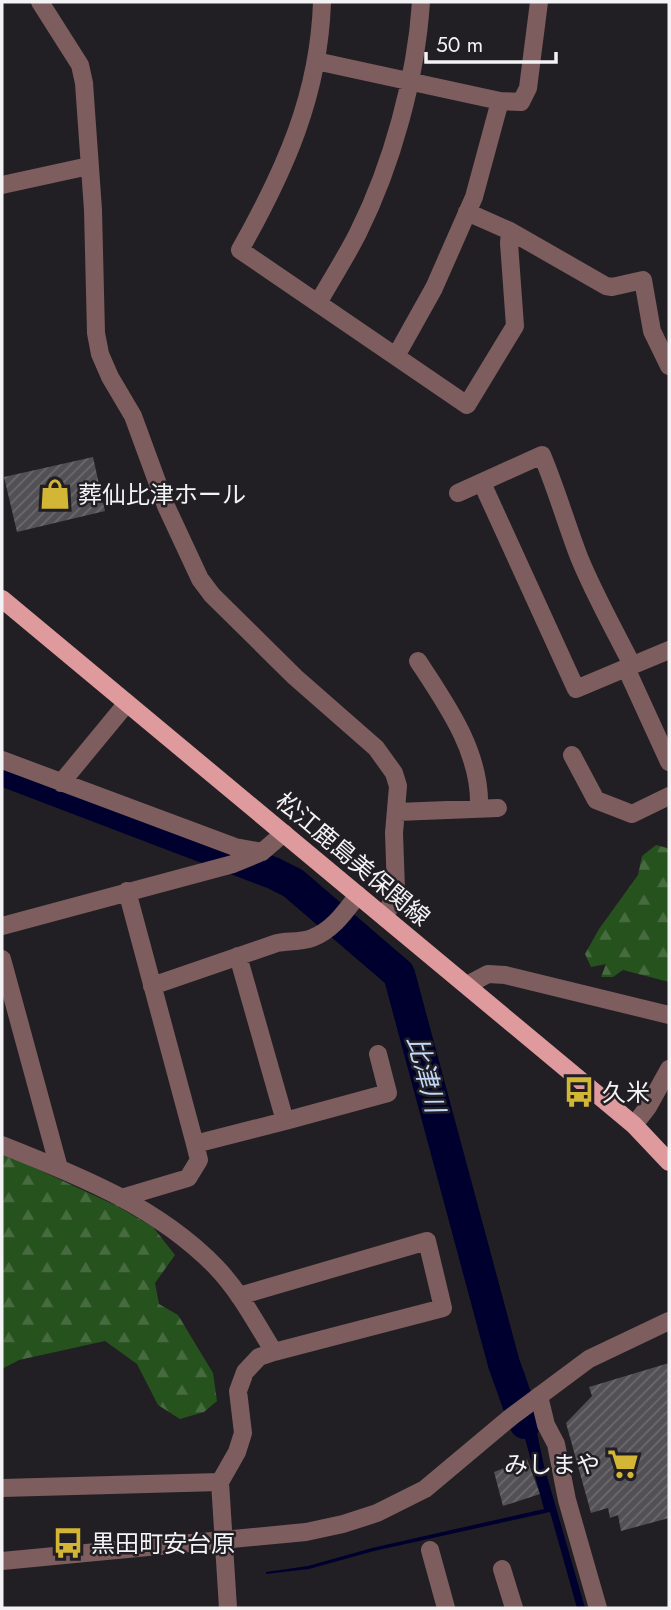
<svg xmlns="http://www.w3.org/2000/svg" width="671" height="1610" viewBox="0 0 671 1610" font-family="Jost,'Noto Sans JP',sans-serif">
<defs>
<pattern id="forest-firs" width="22" height="20" patternUnits="userSpaceOnUse" patternTransform="scale(1.75)"><rect width="22" height="20" fill="#26521e"/><path d="M5 1l3.5 6h-7zM16 11l3.5 6h-7z" fill="#466b3f"/></pattern>
<pattern id="building-hatch" width="6" height="6" patternUnits="userSpaceOnUse" patternTransform="scale(1.75)"><rect width="6" height="6" fill="#525054"/><path d="M-1 1l2-2M0 6l6-6M5 7l2-2" fill="none" stroke="#6b6a6d"/></pattern>
</defs>
<rect width="100%" height="100%" fill="#211f23"/>
<!-- forest -->
<path fill="url(#forest-firs)" d="M656,845L667,848L669,851V982L623,970L613,977H601L606,964L591,967L585,954L599,929L638,875L642,856Z
M2,1155L22,1162L117,1206L153,1227L175,1255L155,1283L159,1304L178,1315L213,1373L217,1401L204,1412L180,1419L158,1405L137,1364L105,1341L19,1360L2,1369Z"/>
<!-- water -->
<path fill="#00002e" d="M524,1371L544,1466L585,1608H577L550,1512L374,1551L309,1569L266,1574V1572L308,1566L372,1548L544,1509L523,1431L507,1385Z"/>
<g fill="none" stroke-linecap="round" stroke-linejoin="round">
<!-- river -->
<path stroke="#00002e" stroke-width="32" d="M2,770L273,873L293,883L399,974L504,1364L525,1423"/>
</g>
<!-- building -->
<path fill="url(#building-hatch)" d="M93,457L105,511L17,532L4,477Z
M669,1363V1518L621,1531L618,1515L610,1518L608,1508L591,1513L566,1423L592,1396L589,1387Z
M527,1459L540,1494L503,1506L494,1472Z"/>
<g fill="none" stroke-linecap="round" stroke-linejoin="round">
<!-- minor -->
<path stroke="#7e5d5e" stroke-width="18" d="M40,2L80,65L84,83L93,210L96,333L100,354L110,377L133,416L166,506L200,579L212,595L295,677L376,748L394,773L398,786L394,833L396,890L385,918
M322,2C319,95 285,170 240,250L467,405L515,326L509,243L510,231L606,286L612,287L643,280L652,331L669,366
M316,61L500,101L521,102L528,88L539,2
M2,185L89,166
M467,212L510,231
M318,303C331,280 346,257 358,233C392,165 416,78 421,2
M396,356L434,288L474,197L500,101
M482,483L576,689L626,668L669,762
M458,493L542,455C556,488 566,523 579,557C594,594 614,629 632,665
M418,661C447,705 481,753 479,807
M626,668L669,650
M572,755L596,800L632,814L669,796
M2,760L235,847L262,852
M61,783L127,703
M397,812L498,808
M127,891L195,1144
M2,926L233,864L262,852L284,833
M238,956L285,1121L388,1093L378,1054
M2,959L59,1168
M467,985L488,974L505,975L669,1015
M152,986L277,943C288,941 302,942 312,938C332,931 345,912 358,895
M634,1125L648,1107L669,1069
M2,1145C78,1175 158,1207 216,1267C240,1292 256,1323 274,1352
M121,1198L188,1178L199,1160L195,1144L285,1121
M539,1396L546,1425L556,1444L567,1500L598,1608
M2,1488L220,1482
M430,1550L446,1608
M502,1569L514,1608
M228,1608L220,1482L237,1452L243,1433L238,1391L245,1372L259,1357L274,1352L443,1308L427,1241L239,1296"/>
<!-- tertiary -->
<path stroke="#7e5d5e" stroke-width="18" d="M2,1561L306,1532L343,1524L377,1513L425,1489L511,1417L589,1359L669,1321"/>
<!-- primary -->
<path stroke="#de9a9d" stroke-width="18" d="M2,599L634,1125L669,1162"/>
</g>
<!-- icons -->
<defs>
<symbol id="shop-bare" viewBox="-9 -9 18 18"><path d="M-5-2.5h2.3a2.7 3.5 0 0 1 5.4 0H5L5.5 6h-11ZM-1.5-2.5h3a1.5 2.3 0 0 0-3 0Z" fill="#d3b635" stroke="#211f23" stroke-width="2.5" paint-order="stroke"/></symbol>
<symbol id="bus-bare" viewBox="-9 -9 18 18"><path d="M-5-6H5V4H4V6H2V4H-2V6H-4V4H-5ZM-3.5-4V0h7V-4ZM-3.5 1.2v1.5H-2V1.2ZM2 1.2v1.5H3.5V1.2Z" fill="#d3b635" stroke="#211f23" stroke-width="2.5" paint-order="stroke"/></symbol>
<symbol id="supermarket-bare" viewBox="-9 -9 18 18"><path d="M-6-5.5h2.5l.6 2H6L4.5 2H-2.5L-4.4-4H-6ZM-1.5 3.2a1.3 1.3 0 1 0 .1 0ZM3 3.2a1.3 1.3 0 1 0 .1 0Z" fill="#d3b635" stroke="#211f23" stroke-width="2.5" paint-order="stroke"/></symbol>
</defs>
<g fill-rule="evenodd">
<use href="#shop-bare" x="33" y="472" width="44" height="44"/>
<use href="#bus-bare" x="557" y="1070" width="44" height="44"/>
<use href="#supermarket-bare" x="601" y="1442" width="44" height="44"/>
<use href="#bus-bare" x="46" y="1521" width="44" height="44"/>
</g>
<g text-anchor="middle" dominant-baseline="central" stroke-width="5" stroke-linejoin="round" paint-order="stroke">
<!-- poi labels -->
<g font-size="24" fill="#f3f2f4" stroke="#211f23" text-anchor="start">
<text x="78" y="494">葬仙比津ホール</text>
<text x="602" y="1092">久米</text>
<text x="600" y="1464" text-anchor="end">みしまや</text>
<text x="91" y="1543">黒田町安台原</text>
</g>
<!-- street labels -->
<g font-size="24" fill="#f3f2f4" stroke="#211f23">
<text transform="translate(353 859) rotate(40)">松江鹿島美保関線</text>
</g>
<!-- water labels -->
<g font-size="26" font-style="italic" fill="#c2d8f8" stroke="#211f23">
<text transform="translate(426 1074) rotate(75)">比津川</text>
</g>
</g>
<!-- border -->
<rect width="671" height="1610" fill="none" stroke="#f3f2f4" stroke-width="7"/>
<!-- scale -->
<path d="M426 52v10h130v-10" fill="none" stroke="#f3f2f4" stroke-width="3.5"/>
<text x="436" y="52" font-size="21" fill="#f3f2f4" stroke="#211f23" stroke-width="5" paint-order="stroke">50 m</text>
</svg>
